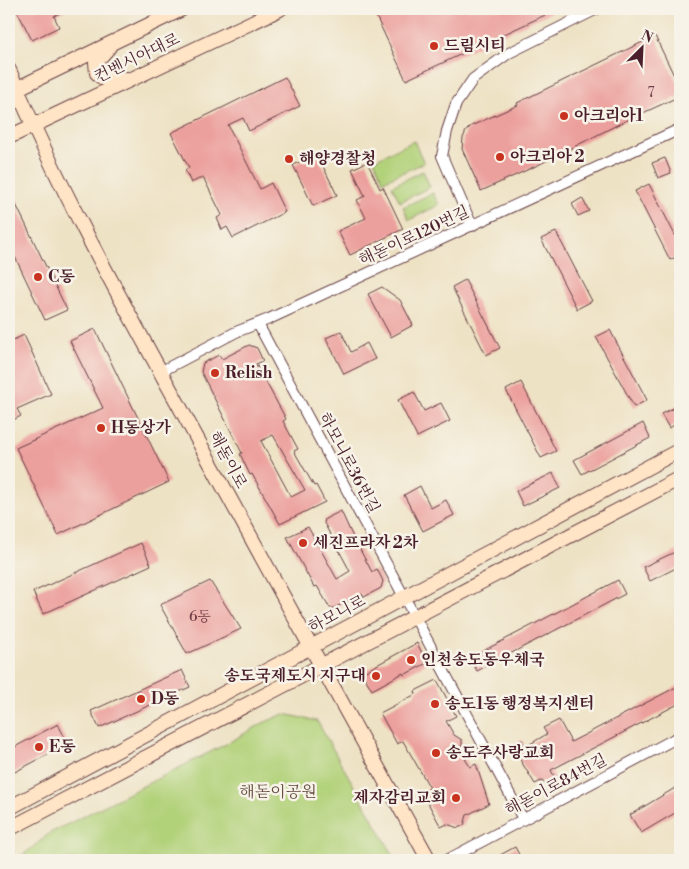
<svg xmlns="http://www.w3.org/2000/svg" width="689" height="869" viewBox="0 0 689 869" font-family="'Libre Bodoni','Noto Serif KR',serif">
<rect width="100%" height="100%" fill="#f7f3e8"/>
<filter id="ink" filterUnits="userSpaceOnUse"><feTurbulence type="fractalNoise" baseFrequency=".02" numOctaves="2"/><feDisplacementMap in="SourceGraphic" scale="10" xChannelSelector="R" yChannelSelector="G"/><feConvolveMatrix kernelMatrix="1 2 1 2 8 2 1 2 1" color-interpolation-filters="sRGB"/></filter>
<filter id="wash" filterUnits="userSpaceOnUse"><feTurbulence type="fractalNoise" baseFrequency=".0096" numOctaves="4" result="noise"/><feDisplacementMap in="SourceGraphic" scale="20" xChannelSelector="R" yChannelSelector="G"/><feGaussianBlur stdDeviation="1.12" result="paint"/><feColorMatrix in="noise" values="0 0 0 0 0 0 0 0 0 0 0 0 0 0 0 0 0 1.4 0 .05"/><feComposite in="paint" operator="in"/></filter>
<g filter="url(#wash)">
<rect width="100%" height="100%" fill="#eee2c4"/>
<!-- green -->
<path fill="#b2d27a" stroke="#7e7852" d="M414,141L424,163L383,181L374,160Z
M423,171L430,187L400,202L392,186Z
M433,193L439,205L409,220L403,207Z
M284,714L317,721L396,860H13L23,855L50,833L228,743L263,723Z"/>
<g id="blocks">
<!-- building -->
<path fill="#eca09d" fill-rule="evenodd" d="M16,9H67L54,16L59,27L32,40Z
M380,9H558L406,80L374,12Z
M655,36L680,88V96L619,124L538,165L481,191L462,149L463,138L466,131L471,126L518,105L517,103Z
M285,77L300,106L249,131L243,118L228,125L260,189L271,183L285,212L233,238L227,227L222,230L217,218L222,215L203,177L191,183L185,170L189,168L171,133Z
M317,154L337,195L313,206L293,165Z
M665,158L671,173L658,178L652,163Z
M367,162L380,189L383,187L403,229L350,255L338,231L366,218L357,200L365,196L352,169Z
M649,184L680,245V255L670,260L635,191Z
M9,190L67,310L45,320L9,244Z
M582,198L589,211L578,216L572,204Z
M556,232L592,301L577,309L541,239Z
M465,280L500,348L486,355L452,287Z
M382,287L400,300L413,325L391,337L368,294Z
M95,329L169,482L58,535L16,448L103,408L70,341Z
M610,330L647,400L634,407L596,337Z
M341,331L351,352L367,343L375,359L344,374L326,338Z
M24,335L51,394L17,409L21,416L9,422V342Z
M249,345L257,348L263,361L256,364L286,419L283,421L298,449L294,451L314,486L316,485L325,502L280,524L252,474L250,475L240,454L242,453L201,372L203,363L219,355L222,359ZM273,435L305,490L291,497L261,441Z
M521,382L556,451L541,458L506,390Z
M414,392L424,411L441,403L450,421L417,437L398,400Z
M680,405V422L669,428L661,414Z
M643,423L650,438L582,474L574,460Z
M553,473L560,488L523,506L516,491Z
M420,486L431,508L446,500L454,515L423,531L404,495Z
M341,511L351,533L372,572L377,569L383,581L381,588L364,597L362,594L334,608H330L317,586L314,587L287,537L308,527L337,579L350,571L324,523L325,519Z
M141,543L151,565L43,614L33,592Z
M677,551L680,557V566L650,581L643,567Z
M618,580L625,594L477,671L470,658Z
M210,581L241,629L187,654L160,605Z
M417,643L427,663L404,675L403,673L372,690L362,673Z
M182,670L190,687L99,728L91,711Z
M437,680L456,716L446,721L454,735L462,740V745L460,750L470,767L476,764L489,804L467,815L464,825L458,828L447,824L441,827L422,792L430,788L403,741L397,744L380,713L416,694L415,691Z
M680,685V703L551,770L556,780L548,784L541,781L535,784L519,758L514,744L522,740L525,747L547,734L543,728L559,720L571,742Z
M58,724L68,744L9,775V750Z
M680,785V810L641,833L630,815Z
M515,847L522,860H491Z"/>
</g>
</g>
<g filter="url(#ink)">
<use href="#blocks" fill-opacity="0" stroke="#633c42" stroke-width="1"/>
<g fill="none" stroke-linecap="round" stroke-linejoin="round">
<defs>
<path id="street" d="M472,226L442,156L447,131L456,104L473,79L509,53L597,9
M258,324L523,819
M160,372L236,332L269,319L680,129
M447,860L680,736"/>
<path id="secondary" d="M109,47L96,62L97,73L104,79H127
M9,70C58,187 121,300 182,411C263,561 346,711 429,860
M10,92L182,9
M9,137L280,9
M9,808L680,450
M9,829L680,478"/>
</defs>
<!-- street casing -->
<use href="#street" stroke="#633c42" stroke-width="12"/>
<!-- secondary casing -->
<use href="#secondary" stroke="#633c42" stroke-width="16"/>
<!-- street -->
<use href="#street" stroke="#fff" stroke-width="10"/>
<!-- secondary -->
<use href="#secondary" stroke="#ffe4c6" stroke-width="14"/>
</g>
</g>
<!-- markers -->
<g fill="#c8321e" stroke="#f7f3e8" stroke-width="2">
<circle cx="434" cy="46" r="5"/>
<circle cx="564" cy="116" r="5"/>
<circle cx="500" cy="157" r="5"/>
<circle cx="289" cy="159" r="5"/>
<circle cx="38" cy="277" r="5"/>
<circle cx="215" cy="373" r="5"/>
<circle cx="101" cy="428" r="5"/>
<circle cx="303" cy="543" r="5"/>
<circle cx="411" cy="660" r="5"/>
<circle cx="376" cy="676" r="5"/>
<circle cx="141" cy="699" r="5"/>
<circle cx="435" cy="704" r="5"/>
<circle cx="39" cy="747" r="5"/>
<circle cx="436" cy="753" r="5"/>
<circle cx="456" cy="798" r="5"/>
</g>
<g text-anchor="middle" dominant-baseline="central" stroke-width="5" stroke-linejoin="round" paint-order="stroke">
<!-- number labels -->
<g font-size="14" fill="#723f48">
<text x="651" y="93">7</text>
<text x="200" y="617">6동</text>
</g>
<!-- poi labels -->
<g font-size="16" font-weight="bold" fill="#4a1f2b" stroke="#f7f3e8" text-anchor="start">
<text x="444" y="46">드림시티</text>
<text x="574" y="116">아크리아1</text>
<text x="510" y="157">아크리아 2</text>
<text x="299" y="159">해양경찰청</text>
<text x="48" y="277">C동</text>
<text x="225" y="373">Relish</text>
<text x="111" y="428">H동상가</text>
<text x="313" y="543">세진프라자 2차</text>
<text x="421" y="660">인천송도동우체국</text>
<text x="366" y="676" text-anchor="end">송도국제도시 지구대</text>
<text x="151" y="699">D동</text>
<text x="445" y="704">송도1동 행정복지센터</text>
<text x="49" y="747">E동</text>
<text x="446" y="753">송도주사랑교회</text>
<text x="446" y="798" text-anchor="end">제자감리교회</text>
</g>
<!-- street labels -->
<g font-size="16" fill="#4a1f2b" stroke="#f7f3e8">
<text transform="translate(137 58) rotate(-26)">컨벤시아대로</text>
<text transform="translate(414 236) rotate(-25)">해돋이로120번길</text>
<text transform="translate(228 460) rotate(62)">해돋이로</text>
<text transform="translate(349 463) rotate(62)">하모니로36번길</text>
<text transform="translate(337 614) rotate(-28)">하모니로</text>
<text transform="translate(556 785) rotate(-28)">해돋이로84번길</text>
</g>
<!-- park labels -->
<g font-size="16" fill="#644c3f" stroke="#f7f3e8">
<text x="278" y="792">해돋이공원</text>
</g>
</g>
<!-- margin -->
<rect width="689" height="869" fill="none" stroke="#f7f3e8" stroke-width="30"/>
<!-- north arrow -->
<g transform="translate(642 48) rotate(24)" stroke="#f7f3e8" stroke-width="4" paint-order="stroke">
<path d="M0-4L9 19L0 12L-9 19Z" fill="#4a1f2b"/>
<text y="-8" font-size="14" font-weight="bold" text-anchor="middle" fill="#4a1f2b">N</text>
</g>
</svg>
